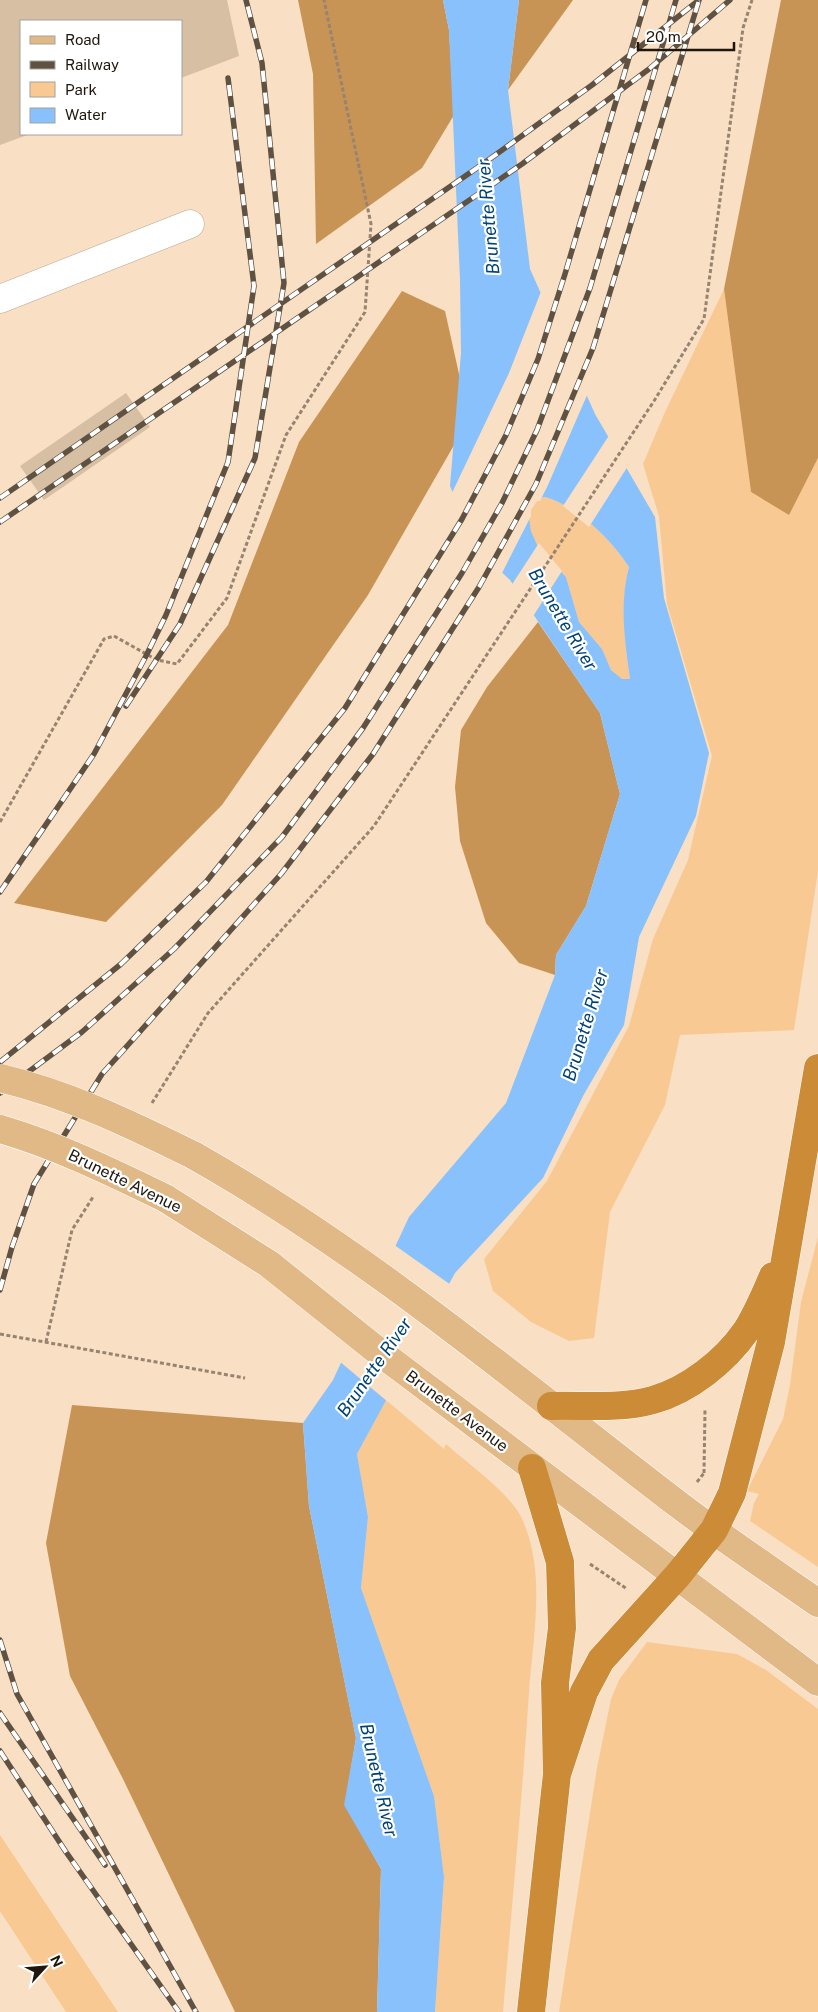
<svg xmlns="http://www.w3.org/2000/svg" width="818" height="2012" viewBox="0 0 818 2012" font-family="'Public Sans',sans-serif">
<rect width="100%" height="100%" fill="#f9dfc3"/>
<!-- green -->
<path fill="#f9c993" d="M724,289L751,492L789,514L818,458V871L794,1030L680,1035L665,1105L610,1212L594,1338L569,1341L531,1322L493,1291L484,1259L547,1181L629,1026L653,939L688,860L712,756L667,604L659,516L643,464L665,412Z
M545,497C577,506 611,539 629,567C620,603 625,643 630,679H622L611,670L602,649L579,622L566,577L538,547L531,531L528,510L536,499Z
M818,1237V1567L750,1521L754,1503L759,1494L747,1491L783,1419L790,1385L801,1302Z
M386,1400L444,1449L446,1444C469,1465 511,1493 523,1521C546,1574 533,1636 529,1692C522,1799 512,1905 503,2012H435L444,1877L434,1796L361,1588L368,1517L357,1454Z
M647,1642L737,1654L766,1670L818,1709V2012H559L597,1768L611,1699L619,1680Z
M0,1835L118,2012H66L0,1911Z"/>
<!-- forest -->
<path fill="#c89455" d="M298,0H443L449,30L454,115L422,168L316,244L313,74Z
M519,0H573L508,90Z
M781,0H818V458L789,515L751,492L724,289Z
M402,291L445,311L469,419L368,595L222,805L106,922L14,903L228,625L299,442Z
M538,622L600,713L620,794L586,906L556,955L555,975L519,963L486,923L460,841L455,787L461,730L487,687Z
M72,1405L303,1423L309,1506L356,1738L345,1805L381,1869L377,2012H235L123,1779L70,1676L46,1543Z"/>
<!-- water -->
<path fill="#88c1fb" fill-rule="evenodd" d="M443,0H519L508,90L530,269L595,414L655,517L664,598L709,753L696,816L639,937L624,1025L583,1096L543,1178L455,1273L357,1454L368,1517L361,1588L434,1796L444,1877L435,2012H377L381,1869L344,1805L356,1738L309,1506L303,1423L333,1380L409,1217L506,1103L555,975L556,955L586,906L620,794L600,713L510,580L478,550L450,486L461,353L460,279L449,30ZM545,497C577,506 611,539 629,567C619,604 625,642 630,679H622L611,670L602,649L579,622L566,577L538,547L531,531L528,510L536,499Z"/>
<!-- pier -->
<path fill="#f9dfc3" d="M542,289L588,393L548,485L540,501H537L531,510V516L501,575L476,552L451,495L509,373Z
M610,434L628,466L589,527L563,506Z
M539,543L562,571L532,618L511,586Z
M393,1244L451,1285L388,1402L339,1361Z"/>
<!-- building -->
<path fill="#d7bfa3" d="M0,0H227L239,56L181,78V21H21V134H30L0,145Z
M126,393L150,427L44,500L20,466Z"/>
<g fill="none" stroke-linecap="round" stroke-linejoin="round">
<defs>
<path id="minor" d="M0,299L190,224"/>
<path id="major" d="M193,1155C367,1253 521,1384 679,1505C724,1539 772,1571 818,1603
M165,1198L269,1264L374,1348L818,1682"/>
<path id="highway" d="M551,1406C584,1405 621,1409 653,1400C689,1390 725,1361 746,1331C757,1314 765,1294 773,1276
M557,1774L584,1692L601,1660L678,1575L714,1530L732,1493L771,1342L818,1068
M531,2012L557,1774L555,1683L562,1628L560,1562L532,1468"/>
</defs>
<!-- minor casing -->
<use href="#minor" stroke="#bea68b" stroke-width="29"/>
<!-- major casing -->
<use href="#major" stroke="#fff" stroke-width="29"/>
<!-- highway casing -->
<use href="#highway" stroke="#fff" stroke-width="29"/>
<!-- path -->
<path stroke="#968370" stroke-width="3" stroke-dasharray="4 2.5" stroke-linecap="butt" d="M0,822L104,639L114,636L157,660L177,664L227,598L286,435L365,312L371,224L324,0
M152,1103L208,1013L374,826L654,401L704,319L743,28L752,0
M0,1334L245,1378
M46,1342L72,1230L93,1197
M704,1473L705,1409
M697,1482L704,1473
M590,1564L627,1589"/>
<!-- minor -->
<use href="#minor" stroke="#fff" stroke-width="28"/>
<!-- major -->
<use href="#major" stroke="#e0b987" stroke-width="28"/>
<!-- highway -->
<use href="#highway" stroke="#cc8b37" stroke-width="28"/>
<defs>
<path id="rail" d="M0,498L487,161L592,85L699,0
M0,522L522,164L649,69L730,0
M126,706L180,624L255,458L284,283L262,63L246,0
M0,892L94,754L147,654L166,615L228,462L254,286L228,78
M0,1062L121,964L206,882L345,708L462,519L506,435L538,359L565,274L646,0
M0,1093L82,1032L174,949L282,837L363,728L462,573L502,503L537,430L590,288L676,0
M0,1290L12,1247L34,1184L102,1074L281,874L373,754L479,587L536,484L593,348L699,0
M0,1640L17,1694L196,2012
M0,1713L105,1865
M0,1751L66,1852L179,2012"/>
</defs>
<!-- rail casing -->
<use href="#rail" stroke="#605243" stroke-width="5.5"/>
<!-- rail -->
<use href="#rail" stroke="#fff" stroke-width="4" stroke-dasharray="11" stroke-linecap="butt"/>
<defs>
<path id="major-bridge" d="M0,1078C68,1094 130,1124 193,1155
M0,1129C58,1146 111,1172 165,1198"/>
</defs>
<!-- major-bridge casing -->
<use href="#major-bridge" stroke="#fff" stroke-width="29" stroke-linecap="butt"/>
<!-- major-bridge -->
<use href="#major-bridge" stroke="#e0b987" stroke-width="28"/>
</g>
<g text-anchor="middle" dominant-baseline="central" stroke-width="4.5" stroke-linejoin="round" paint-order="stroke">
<!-- street labels -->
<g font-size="16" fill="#1f160c" stroke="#fff">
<text transform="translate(125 1181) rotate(26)">Brunette Avenue</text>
<text transform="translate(457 1411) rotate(37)">Brunette Avenue</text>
</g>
<!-- water labels -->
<g font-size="18" font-style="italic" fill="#004275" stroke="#fff">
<text transform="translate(488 217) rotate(-95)">Brunette River</text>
<text transform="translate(563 619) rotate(59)">Brunette River</text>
<text transform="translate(585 1025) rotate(-73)">Brunette River</text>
<text transform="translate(374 1367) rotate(-55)">Brunette River</text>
<text transform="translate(379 1780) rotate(77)">Brunette River</text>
</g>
</g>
<!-- legend -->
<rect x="20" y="20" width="162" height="115" fill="#ffffff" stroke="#a5a29e"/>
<rect x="30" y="36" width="25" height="8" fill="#e0b987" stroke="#a5a29e"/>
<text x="65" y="45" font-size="15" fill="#1f160c">Road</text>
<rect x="30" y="61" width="25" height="8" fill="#605243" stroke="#a5a29e"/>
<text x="65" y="70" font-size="15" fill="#1f160c">Railway</text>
<rect x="30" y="82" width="25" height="15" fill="#f9c993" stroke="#a5a29e"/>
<text x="65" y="95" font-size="15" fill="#1f160c">Park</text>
<rect x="30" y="108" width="25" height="15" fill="#88c1fb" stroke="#a5a29e"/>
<text x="65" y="120" font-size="15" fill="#1f160c">Water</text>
<!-- north arrow -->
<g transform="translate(45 1967) rotate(64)" stroke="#ffffff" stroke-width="4" paint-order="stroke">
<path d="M0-4L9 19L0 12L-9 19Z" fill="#1f160c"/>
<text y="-8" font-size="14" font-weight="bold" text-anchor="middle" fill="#1f160c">N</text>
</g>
<!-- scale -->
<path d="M638 42v8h96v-8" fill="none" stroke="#1f160c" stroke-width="2.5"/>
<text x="646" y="42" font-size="15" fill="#1f160c" stroke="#ffffff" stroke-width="4" paint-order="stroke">20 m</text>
</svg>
